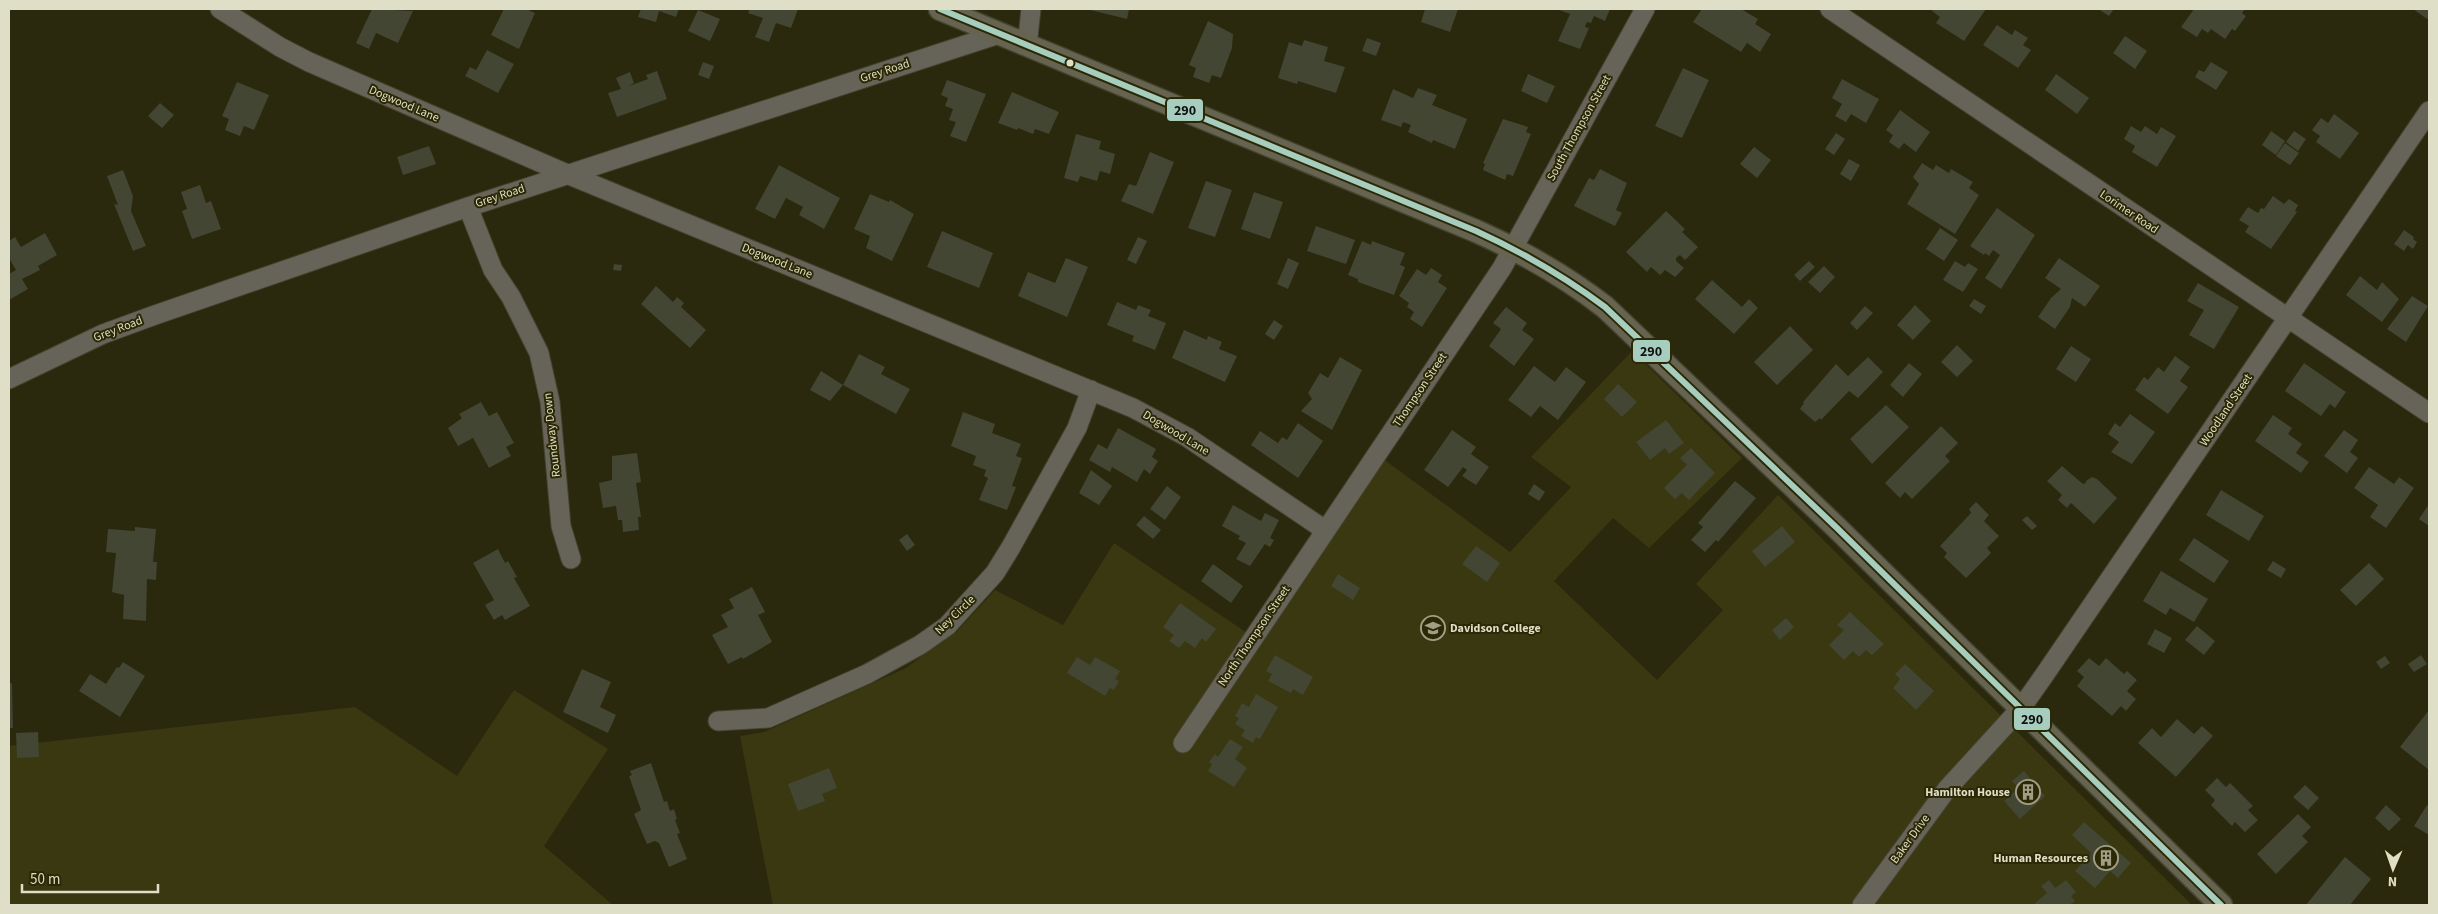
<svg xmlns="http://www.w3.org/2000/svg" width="2438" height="914" viewBox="0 0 2438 914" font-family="'Source Sans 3',sans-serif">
<rect width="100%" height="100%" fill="#2a280d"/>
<!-- built -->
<path fill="#3a3810" d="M1632,351L1742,458L1649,548L1613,518L1554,581L1657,680L1723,610L1696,584L1778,495L2192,905H773L740,736L764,732L906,668L958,630L995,590L1063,625L1114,543L1256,639L1382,458L1510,552L1571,487L1531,457Z
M514,690L608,749L544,846L613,905H9V746L355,707L457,776Z"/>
<!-- building -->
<path fill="#434632" d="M372,9L413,11L398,43L376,33L369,49L356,43Z
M504,9H526L535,13L519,49L491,35Z
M641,9H679L676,17L659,11L656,22L638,17Z
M750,9H798L791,28L776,23L769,42L755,37L763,18L748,13Z
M1086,9H1129L1127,19Z
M1425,9H1458L1450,32L1421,22Z
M1557,9H1610L1605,21L1594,16L1591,23L1587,22L1585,27L1589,28L1580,49L1558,41L1570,14Z
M1702,9H1741L1758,19L1755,24L1771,34L1760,52L1747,43L1741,52L1693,22Z
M1933,9H1986L1964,41L1936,23L1940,17L1932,11Z
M2098,9H2114L2109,16Z
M2194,9H2245L2242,13L2246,16L2235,31L2232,29L2225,39L2211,29L2208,33L2202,29L2197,37L2181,27Z
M2413,9H2429V17L2427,19Z
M698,10L720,19L710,41L688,31Z
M1208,21L1233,34L1232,48L1221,78L1212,75L1209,83L1193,77L1196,68L1189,65Z
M1997,25L2012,35L2015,30L2028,38L2023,45L2031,50L2018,68L1983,45Z
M2125,36L2147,51L2135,69L2113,53Z
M1367,38L1381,43L1376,56L1362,51Z
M1304,40L1328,47L1324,61L1345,67L1336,93L1298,81L1297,84L1278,78L1289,42L1302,46Z
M487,50L514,64L498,93L465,76L470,67L476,70Z
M703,62L714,66L709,79L698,75Z
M2211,62L2228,72L2216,90L2195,77L2199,70L2204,72Z
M1683,68L1709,80L1682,138L1655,126Z
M657,71L667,99L617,117L608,93L621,89L616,78L630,72L634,83L629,86L648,79L646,75Z
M1528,74L1555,86L1547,103L1521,91Z
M2056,74L2089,98L2077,114L2045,90Z
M1842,79L1879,99L1866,123L1851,114L1846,122L1835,116L1842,104L1832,98Z
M947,80L986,94L966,142L950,136L956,122L949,120L953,109L945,106L948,98L941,95Z
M237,82L269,95L254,130L244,126L240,136L225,130L229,119L222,116Z
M1418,88L1437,95L1432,105L1467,119L1455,149L1433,140L1432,143L1408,132L1411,125L1403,122L1401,127L1381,120L1393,89L1413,98Z
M1012,92L1059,112L1049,134L1035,129L1033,134L1018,128L1017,130L998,123Z
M160,103L174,115L162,128L148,116Z
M1900,110L1930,132L1916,152L1904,143L1899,149L1889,142L1893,135L1886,130Z
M2334,114L2359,133L2340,159L2316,142L2320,136L2312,130L2321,118L2328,123Z
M1503,119L1528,127L1526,132L1531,134L1513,176L1507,174L1505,180L1483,170L1485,164L1483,163Z
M2131,126L2141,132L2145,126L2157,134L2161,127L2176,136L2157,167L2132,152L2135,146L2124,139Z
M2271,131L2285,141L2276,155L2262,145Z
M2294,131L2306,139L2298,151L2286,142Z
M1836,133L1845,139L1834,155L1825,149Z
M1076,134L1101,141L1099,149L1115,154L1110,174L1100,171L1097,181L1080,176L1078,182L1064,178Z
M2285,143L2299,153L2290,165L2276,156Z
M429,146L436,164L403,175L397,157Z
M1754,147L1771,160L1757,178L1740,164Z
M1150,152L1174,162L1153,214L1121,201L1129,184L1136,186Z
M1849,159L1860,165L1851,181L1840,174Z
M1922,163L1933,170L1936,165L1949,173L1951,169L1973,182L1969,188L1979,195L1955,234L1907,204L1919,184L1913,177Z
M779,165L840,198L824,229L799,215L803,207L786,198L775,219L755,209Z
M1600,169L1627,183L1616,210L1622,213L1615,226L1574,206L1589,178L1594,180Z
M123,170L133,196L131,211L146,246L133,251L114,204L118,205L107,176Z
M1206,181L1232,190L1215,237L1188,228Z
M200,185L206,203L211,201L221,229L192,239L182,211L187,209L181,192Z
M1254,192L1283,202L1270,239L1241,229Z
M870,194L889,202L890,200L914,214L892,261L866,248L870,236L854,229Z
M2273,196L2284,204L2289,199L2298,205L2295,211L2297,212L2271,249L2245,232L2249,226L2239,220L2248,207L2258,213L2261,208L2264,209Z
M1997,208L2035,235L2001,289L1985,278L2000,255L1993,250L1989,256L1985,253L1984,255L1970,246Z
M1666,211L1685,229L1682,232L1698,247L1685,260L1680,255L1676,258V261L1684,268L1675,277L1665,270L1660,275L1651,267L1647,272L1626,252Z
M1316,226L1355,240L1346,264L1307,251Z
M1940,228L1958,240L1944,261L1926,249Z
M2404,230L2414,237L2413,239L2417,242L2413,249L2408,245L2404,251L2394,244Z
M942,231L993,253L979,288L927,267Z
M45,233L57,255L38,266L40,270L22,279L28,289L9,300V274L16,270L9,258V241L15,237L21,247Z
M1138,237L1147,241L1136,264L1127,260Z
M1362,241L1371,245L1372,241L1405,253L1400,265L1405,267L1394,295L1358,282V279L1348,275Z
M1066,258L1088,267L1067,317L1018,296L1028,272L1055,283Z
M1288,258L1299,263L1288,289L1277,284Z
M2059,258L2100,286L2085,307L2072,298L2070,307L2055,329L2038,317L2051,298L2061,289L2045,278Z
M1809,261L1815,267L1800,281L1794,275Z
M1955,261L1965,267L1968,263L1978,269L1963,292L1943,280Z
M614,264L622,265L621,271L613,270Z
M1824,266L1835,277L1820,293L1808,282Z
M1431,268L1442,275L1438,282L1447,288L1422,327L1410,319L1414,312L1407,307L1409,303L1399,296L1417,269L1426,275Z
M2360,276L2377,290L2382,282L2399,299L2382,322L2346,295Z
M1712,280L1742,307L1749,299L1758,308L1734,334L1695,299Z
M2198,283L2239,307L2214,349L2189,335L2204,310L2187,301Z
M656,286L673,302L677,297L684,303L681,307L706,330L690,348L641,304Z
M2412,296L2428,306L2406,342L2387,329Z
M1974,299L1986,306L1981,314L1969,306Z
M1117,302L1136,310L1138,305L1151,310L1148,316L1166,323L1155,350L1132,341L1134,336L1107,325Z
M1915,305L1931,321L1913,340L1897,325Z
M1865,306L1873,313L1857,330L1850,323Z
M1506,307L1527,323L1522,330L1534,339L1514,366L1489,346L1501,329L1493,323Z
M1274,320L1283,326L1274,340L1265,334Z
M1790,326L1813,350L1777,385L1754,362Z
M1184,330L1207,340L1208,336L1222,342L1219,349L1237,356L1225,382L1172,358Z
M1957,345L1973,361L1957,377L1941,362Z
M2071,346L2091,359L2076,382L2056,369Z
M859,354L885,367L881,374L910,389L896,414L843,385Z
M2175,356L2190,367L2180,381L2188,387L2168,414L2135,390L2144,377L2148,380L2158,367L2164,372Z
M1340,357L1362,370L1332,430L1301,411L1312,399L1308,393L1320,373L1328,378Z
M1868,357L1883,372L1858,398L1849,391L1821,420L1820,418L1815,422L1800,409L1804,403L1803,402L1836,364L1848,376Z
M1909,363L1922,374L1903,397L1890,385Z
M2304,363L2346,392L2335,408L2330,404L2321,416L2285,391Z
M1534,366L1555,382L1566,367L1586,382L1558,420L1540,406L1531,417L1508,400Z
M821,371L843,385L830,401L810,390Z
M1618,384L1637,402L1622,417L1604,399Z
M481,402L489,416L497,412L514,443L506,447L511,456L489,468L473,438L458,446L448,428L462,418L459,414Z
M1886,405L1909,427L1872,464L1850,439Z
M963,412L995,424L992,433L1021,444L1016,456L1022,458L1012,486L1016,487L1007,510L979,500L988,478L984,476L986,470L973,465L976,456L951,446Z
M2130,414L2155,432L2132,464L2111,452L2119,442L2108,434L2115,423L2120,427Z
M2273,415L2292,428L2288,434L2302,444L2296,453L2309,462L2301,473L2255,441Z
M1666,420L1684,443L1669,454L1665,448L1650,460L1636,442Z
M1298,423L1323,441L1298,478L1251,445L1260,431L1278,443L1282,437L1287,440Z
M1941,426L1958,443L1945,456L1950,461L1912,499L1905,492L1900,498L1885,483Z
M1118,428L1156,449L1152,457L1158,461L1150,474L1144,469L1137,482L1112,467L1110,472L1089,460L1098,444L1107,449Z
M1452,430L1476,447L1471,454L1489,467L1476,485L1462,476L1467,470L1463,467L1448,487L1424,470Z
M2344,430L2358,440L2350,452L2358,458L2347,473L2324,456Z
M1691,448L1715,473L1689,500L1682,493L1675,499L1664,488L1687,465L1680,458Z
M637,453L641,482L636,483L641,517H638L639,530L623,532L622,520H618L616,506L603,508L599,483L612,480V456Z
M2062,466L2083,484L2086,483V481L2092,477L2097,479L2117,498L2094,524L2071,503L2067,508L2058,500L2062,495L2047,481Z
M2369,467L2394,484L2399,477L2414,488L2386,528L2370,517L2378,505L2354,488Z
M1091,470L1112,486L1099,505L1079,493Z
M1735,481L1756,498L1718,542L1716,540L1705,552L1691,540L1703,527L1698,523Z
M1534,484L1545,492L1539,501L1528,494Z
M1167,486L1181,497L1165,520L1150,509Z
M2221,490L2264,516L2249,541L2206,515Z
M1976,502L1989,515L1984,521L1999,536L1987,548L1991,553L1966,578L1944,557L1947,553L1940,546L1971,513L1969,509Z
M2429,504V526L2419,519Z
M1233,505L1261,521L1265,513L1279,520L1270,538L1274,540L1270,547L1265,544L1250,566L1236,559L1246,543L1238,539L1240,536L1222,526Z
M1144,516L1161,530L1153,539L1136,525Z
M2027,516L2037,526L2032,530L2022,520Z
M1782,526L1795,542L1765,567L1752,551Z
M135,527L156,529L153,562H157L156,580L147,579L146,621L123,619L124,595L112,592L116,553L106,552L108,529L135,531Z
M907,534L915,545L907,551L899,540Z
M2194,538L2229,561L2214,583L2179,560Z
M1476,546L1500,563L1487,582L1462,564Z
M498,549L505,563L508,561L517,577L514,578L530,606L505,620L502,615L494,620L485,605L494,600L473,563Z
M2273,561L2286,569L2281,578L2267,570Z
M2369,563L2384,579L2356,606L2340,590Z
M1213,564L1243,586L1231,603L1201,581Z
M2161,571L2208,599L2194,622L2170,608L2166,615L2143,601Z
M1338,574L1360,588L1353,600L1331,586Z
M752,587L765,612L758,615L772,642L743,659L742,657L728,664L712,635L728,627L721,615L734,608L729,599Z
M1180,603L1216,629L1206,642L1202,638L1195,648L1185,641L1179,648L1169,641L1174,635L1163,627Z
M1850,612L1884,644L1872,655L1866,650L1859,657L1853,651L1844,660L1829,645L1844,630L1837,625Z
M1786,618L1794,627L1780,640L1772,630Z
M2197,626L2215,641L2204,655L2185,640Z
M2155,629L2172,638L2164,653L2147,644Z
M1275,655L1313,677L1303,695L1293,689L1291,693L1268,681L1272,674L1266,671Z
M2421,655L2427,664L2414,672L2408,664Z
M2385,656L2390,663L2381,669L2376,662Z
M1077,657L1090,665L1095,657L1120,671L1115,679L1119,681L1114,690L1110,688L1105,696L1067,673Z
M2089,658L2099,666L2106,658L2124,674L2127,671L2137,680L2127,691L2136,699L2126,711L2121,706L2112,716L2077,686L2084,677L2077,671Z
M123,662L145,676L120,717L79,691L90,674L106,684L117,667L119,668Z
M1905,664L1934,691L1916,710L1893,688L1900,679L1895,674Z
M582,669L611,682L600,707L616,715L608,733L563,712Z
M9,683H12L13,728H9Z
M1256,694L1278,707L1260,739L1256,737L1253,743L1241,736L1245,730L1235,724L1239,718L1235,716L1242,703L1249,707Z
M2429,710V770L2400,747Z
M2177,719L2194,734L2202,726L2213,736L2176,777L2138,743L2152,728L2161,737Z
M38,732L39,757L17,758L16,733Z
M1230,739L1243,747L1235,759L1247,768L1234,787L1208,771L1212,764L1209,762L1215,754L1218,757Z
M651,763L664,802L667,801L670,811L674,809L677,819L675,820L680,833L677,834L687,859L669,867L659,843L655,841L647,844L634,814L641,810L629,776L632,775L630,771Z
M829,768L837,788L822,794L825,801L798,811L788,784Z
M2024,771L2045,796L2020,819L2004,801L2019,788L2012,781Z
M2217,778L2226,787L2230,783L2253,806L2248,810L2258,820L2245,832L2235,822L2232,826L2211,805L2215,800L2205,790Z
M2305,785L2319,798L2308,810L2293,797Z
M2386,805L2401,819L2389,831L2375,818Z
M2427,805L2429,807V835L2414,826Z
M2298,814L2311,827L2302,836L2308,842L2276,874L2257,854Z
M2084,822L2131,863L2118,878L2110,871L2095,888L2075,871L2091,853L2072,835Z
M2345,857L2371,879L2350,905H2306Z
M2049,880L2055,888L2066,880L2076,892L2071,896L2075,901L2070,905H2036L2035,903L2047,893L2041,886Z"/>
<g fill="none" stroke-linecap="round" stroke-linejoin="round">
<defs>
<path id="minor" d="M220,9L280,47L309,62L567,174L1133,408L1187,437L1325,530
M1830,9L2429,413
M1027,46L1031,9
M468,207L493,270L511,297L539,353L550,402L561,526L571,559
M9,379L103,334L155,315L468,207L999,34
M718,721L768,718L867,674L920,645L947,626L995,573L1011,547L1077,428L1091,390
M1183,743L1502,268L1645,9
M1862,905L1947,789L2021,708L2043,677L2429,111"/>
<path id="major" d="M940,9L1476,231C1523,252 1565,276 1605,307L1837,528L2221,905"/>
</defs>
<!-- minor casing -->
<use href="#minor" stroke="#44432d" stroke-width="21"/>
<!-- major casing -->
<use href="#major" stroke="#44432d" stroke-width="25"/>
<!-- minor -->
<use href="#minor" stroke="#666459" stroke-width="19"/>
<!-- major -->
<use href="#major" stroke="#666451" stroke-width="22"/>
<defs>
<path id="bus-1" d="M940,9L1476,231C1522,252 1565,277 1605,307L1837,528L2221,905"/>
</defs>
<!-- bus-1 casing -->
<use href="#bus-1" stroke="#2b2905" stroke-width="10"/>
<!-- bus-1 -->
<use href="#bus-1" stroke="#a6cdbe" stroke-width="6"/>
</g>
<!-- icons -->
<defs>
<symbol id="university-ring" viewBox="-11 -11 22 22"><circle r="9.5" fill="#2b2905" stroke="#a09e85" stroke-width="1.5"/><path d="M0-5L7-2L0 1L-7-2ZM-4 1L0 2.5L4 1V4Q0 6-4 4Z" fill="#a09e85"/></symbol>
<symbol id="building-ring" viewBox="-11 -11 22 22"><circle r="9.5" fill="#2b2905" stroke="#a09e85" stroke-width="1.5"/><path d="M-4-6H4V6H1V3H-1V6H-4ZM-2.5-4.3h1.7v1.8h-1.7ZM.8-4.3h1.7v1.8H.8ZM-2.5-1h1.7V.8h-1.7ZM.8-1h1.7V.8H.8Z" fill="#a09e85"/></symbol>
</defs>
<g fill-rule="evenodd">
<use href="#university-ring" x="1419" y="614" width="28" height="28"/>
<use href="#building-ring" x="2014" y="778" width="28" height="28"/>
<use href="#building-ring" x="2092" y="844" width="28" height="28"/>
</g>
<!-- markers -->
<circle fill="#dfdec6" stroke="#2b2905" stroke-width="2" cx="1070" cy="63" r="4.5"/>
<g text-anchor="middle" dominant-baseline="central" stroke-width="4" stroke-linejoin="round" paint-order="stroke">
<!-- street labels -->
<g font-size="12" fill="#dfdec6" stroke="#2b2905">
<text transform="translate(885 71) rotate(-18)">Grey Road</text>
<text transform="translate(404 104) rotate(23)">Dogwood Lane</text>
<text transform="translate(1579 128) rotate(-61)">South Thompson Street</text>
<text transform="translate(500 196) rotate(-18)">Grey Road</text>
<text transform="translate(2129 212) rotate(34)">Lorimer Road</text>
<text transform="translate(777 261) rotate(22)">Dogwood Lane</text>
<text transform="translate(118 329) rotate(-21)">Grey Road</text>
<text transform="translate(1420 390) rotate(-56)">Thompson Street</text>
<text transform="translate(2226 410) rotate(-56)">Woodland Street</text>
<text transform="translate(1176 433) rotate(31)">Dogwood Lane</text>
<text transform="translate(552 435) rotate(-96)">Roundway Down</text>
<text transform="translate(955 615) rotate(-44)">Ney Circle</text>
<text transform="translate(1254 636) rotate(-56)">North Thompson Street</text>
<text transform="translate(1910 839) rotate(-54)">Baker Drive</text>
</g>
<!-- poi labels -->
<g font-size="12" font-weight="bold" fill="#dfdec6" stroke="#2b2905" text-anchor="end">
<text x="1450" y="628" text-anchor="start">Davidson College</text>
<text x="2010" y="792">Hamilton House</text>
<text x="2088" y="858">Human Resources</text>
</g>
</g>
<g stroke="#2b2905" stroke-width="2">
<rect x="1166" y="98" width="38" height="24" rx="5" fill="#a6cdbe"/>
<rect x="1632" y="339" width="39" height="24" rx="5" fill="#a6cdbe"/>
<rect x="2013" y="707" width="38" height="24" rx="5" fill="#a6cdbe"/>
</g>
<g font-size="14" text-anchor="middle" font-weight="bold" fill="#111">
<text x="1185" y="115">290</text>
<text x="1651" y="356">290</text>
<text x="2032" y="724">290</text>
</g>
<!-- border -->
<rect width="2438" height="914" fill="none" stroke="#dfdec6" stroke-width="20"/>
<!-- north arrow -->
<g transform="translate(2393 869) rotate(182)" stroke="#2b2905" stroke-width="4" paint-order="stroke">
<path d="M0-4L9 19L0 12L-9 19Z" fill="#dfdec6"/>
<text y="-8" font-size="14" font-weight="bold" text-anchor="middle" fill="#dfdec6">N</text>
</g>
<!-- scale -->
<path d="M22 884v8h136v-8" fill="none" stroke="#dfdec6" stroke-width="2.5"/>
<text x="30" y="884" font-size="15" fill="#dfdec6" stroke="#2b2905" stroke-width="4" paint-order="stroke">50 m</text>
</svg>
